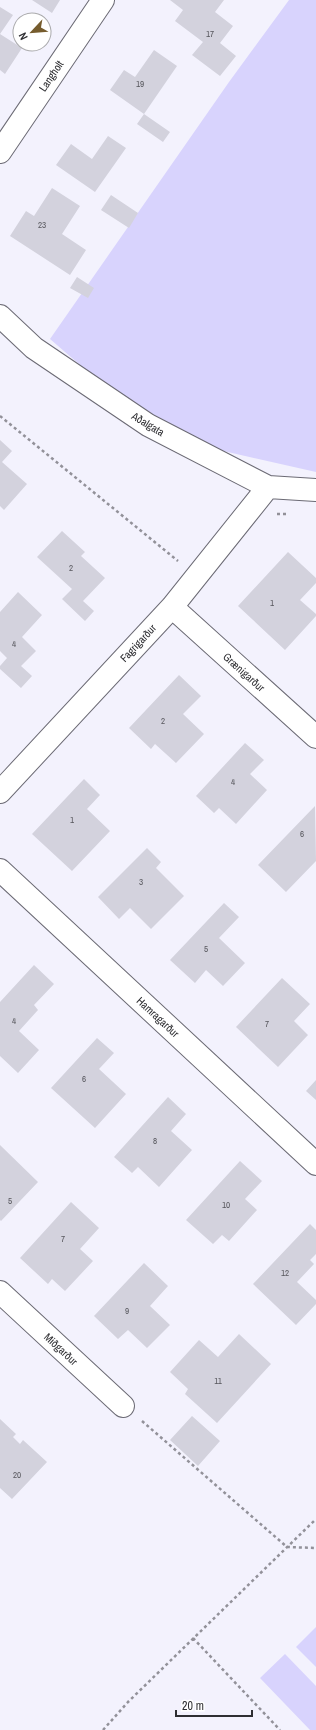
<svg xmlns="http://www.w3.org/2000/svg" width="316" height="1730" viewBox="0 0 316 1730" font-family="'Archivo Narrow',sans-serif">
<rect width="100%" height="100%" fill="#f3f2fd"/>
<!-- green -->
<path fill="#d8d3fd" d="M289,0H316V472L219,450L122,401L50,339L229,82Z
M316,1627V1667L296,1647Z
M285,1654L316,1686V1730H310L260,1678Z"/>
<!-- building -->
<path fill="#d3d2dd" d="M32,0H60L52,13Z
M170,0H224L215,12L233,26L220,43L236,56L220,76L192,55L203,42L175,21L183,10Z
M0,7L13,15L0,34L22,48L5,74L0,70Z
M154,50L177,66L144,114L110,90L124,70L135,77Z
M144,114L170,132L163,142L137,124Z
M108,136L126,148L95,192L56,165L71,144L92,159Z
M52,188L80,206L62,234L86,250L70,275L10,236L26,211L34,216Z
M111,195L138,213L129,228L101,210Z
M77,277L94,288L88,298L70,288Z
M0,440L12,451L2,462L27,484L4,510L0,506Z
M62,531L85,552L81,556L105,578L83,601L94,611L85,621L62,599L72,589L37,557Z
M288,552L316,578V583L300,600L316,614V616L285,650L238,606Z
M18,592L42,615L22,637L36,651L21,666L32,676L21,688L0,669V666L7,658L0,651V612Z
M179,675L201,696L183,714L204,734L176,763L155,744L151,749L129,728Z
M245,743L264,760L250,774L267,790L236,824L219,808L214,813L196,796Z
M84,779L100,795L87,809L110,831L72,871L32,834Z
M315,806L316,861L286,892L258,865Z
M147,848L161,862L156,868L184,896L151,929L130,908L119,919L98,897Z
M224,903L239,917L219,938L245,963L223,986L206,970L195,983L170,960Z
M34,965L54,984L34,1005L38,1010L19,1031L39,1050L18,1073L0,1056V1002Z
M282,978L310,1004L294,1021L308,1035L278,1067L236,1027Z
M97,1038L114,1053L99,1069L126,1094L95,1128L51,1088Z
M316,1080V1100L306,1091Z
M168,1097L186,1114L171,1131L192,1150L159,1187L138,1167L132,1173L114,1157Z
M0,1145L38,1182L1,1221L0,1220Z
M240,1161L262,1181L245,1199L257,1210L229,1241L222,1235L213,1244L186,1220Z
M71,1202L99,1228L80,1249L93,1261L65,1291L52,1279L48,1284L20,1258Z
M310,1224L316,1230V1254L310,1260L314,1264L297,1282L316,1300V1304L296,1325L253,1284Z
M144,1263L168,1286L150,1306L170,1325L147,1348L128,1330L118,1339L94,1316Z
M239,1334L271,1364L217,1423L185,1394L188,1389L170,1372L199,1340L218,1357Z
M192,1416L220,1441L198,1466L170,1440Z
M0,1419L16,1434L13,1437L20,1444L23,1440L47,1462L12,1499L0,1488Z"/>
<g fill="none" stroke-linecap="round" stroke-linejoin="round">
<defs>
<path id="minor" d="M0,152L103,0
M0,316L34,348L148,425L268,487L316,490
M172,607L316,737
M0,792L172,607L268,487
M0,870L316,1164
M0,1292L123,1406"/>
</defs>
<!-- minor casing -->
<use href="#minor" stroke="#6b6a74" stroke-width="24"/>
<!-- path -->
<path stroke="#929199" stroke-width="2.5" stroke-dasharray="3 3" stroke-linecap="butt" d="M0,416L178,561
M277,514H288
M142,1421L287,1547L316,1548
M193,1638L280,1730
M103,1730L128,1702L316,1519"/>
<!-- minor -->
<use href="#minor" stroke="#fff" stroke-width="22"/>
</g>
<g text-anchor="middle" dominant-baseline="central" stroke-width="3" stroke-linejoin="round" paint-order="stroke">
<!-- number labels -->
<g font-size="9" fill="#57575d">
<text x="210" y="34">17</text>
<text x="140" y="84">19</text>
<text x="42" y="225">23</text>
<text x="71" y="568">2</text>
<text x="272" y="603">1</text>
<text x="14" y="644">4</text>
<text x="163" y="721">2</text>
<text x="233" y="782">4</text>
<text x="72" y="820">1</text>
<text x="302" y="834">6</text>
<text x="141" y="882">3</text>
<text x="206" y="949">5</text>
<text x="14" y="1021">4</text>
<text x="267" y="1024">7</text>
<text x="84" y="1079">6</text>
<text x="155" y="1141">8</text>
<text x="10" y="1201">5</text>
<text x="226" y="1205">10</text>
<text x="63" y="1239">7</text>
<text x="285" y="1273">12</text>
<text x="127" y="1311">9</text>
<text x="218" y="1381">11</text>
<text x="17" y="1475">20</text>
</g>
<!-- street labels -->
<g font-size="11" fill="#2e2e32" stroke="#fff">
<text transform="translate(51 76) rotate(-56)">Langholt</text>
<text transform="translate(148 424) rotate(31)">Aðalgata</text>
<text transform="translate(138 643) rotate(-47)">Fagrigarður</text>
<text transform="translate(244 672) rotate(42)">Grænigarður</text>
<text transform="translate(158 1017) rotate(43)">Hamragarður</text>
<text transform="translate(61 1349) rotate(43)">Miðgarður</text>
</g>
</g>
<!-- north arrow -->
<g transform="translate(32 32) rotate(244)"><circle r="19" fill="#ffffff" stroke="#ababad"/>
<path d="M0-3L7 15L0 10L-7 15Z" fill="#765c2e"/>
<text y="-6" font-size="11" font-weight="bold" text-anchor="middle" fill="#2e2e32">N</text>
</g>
<!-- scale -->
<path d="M176 1710v6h76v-6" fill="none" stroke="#2e2e32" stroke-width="2"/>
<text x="182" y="1710" font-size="12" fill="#2e2e32" stroke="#ffffff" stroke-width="3" paint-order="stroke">20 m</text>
</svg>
